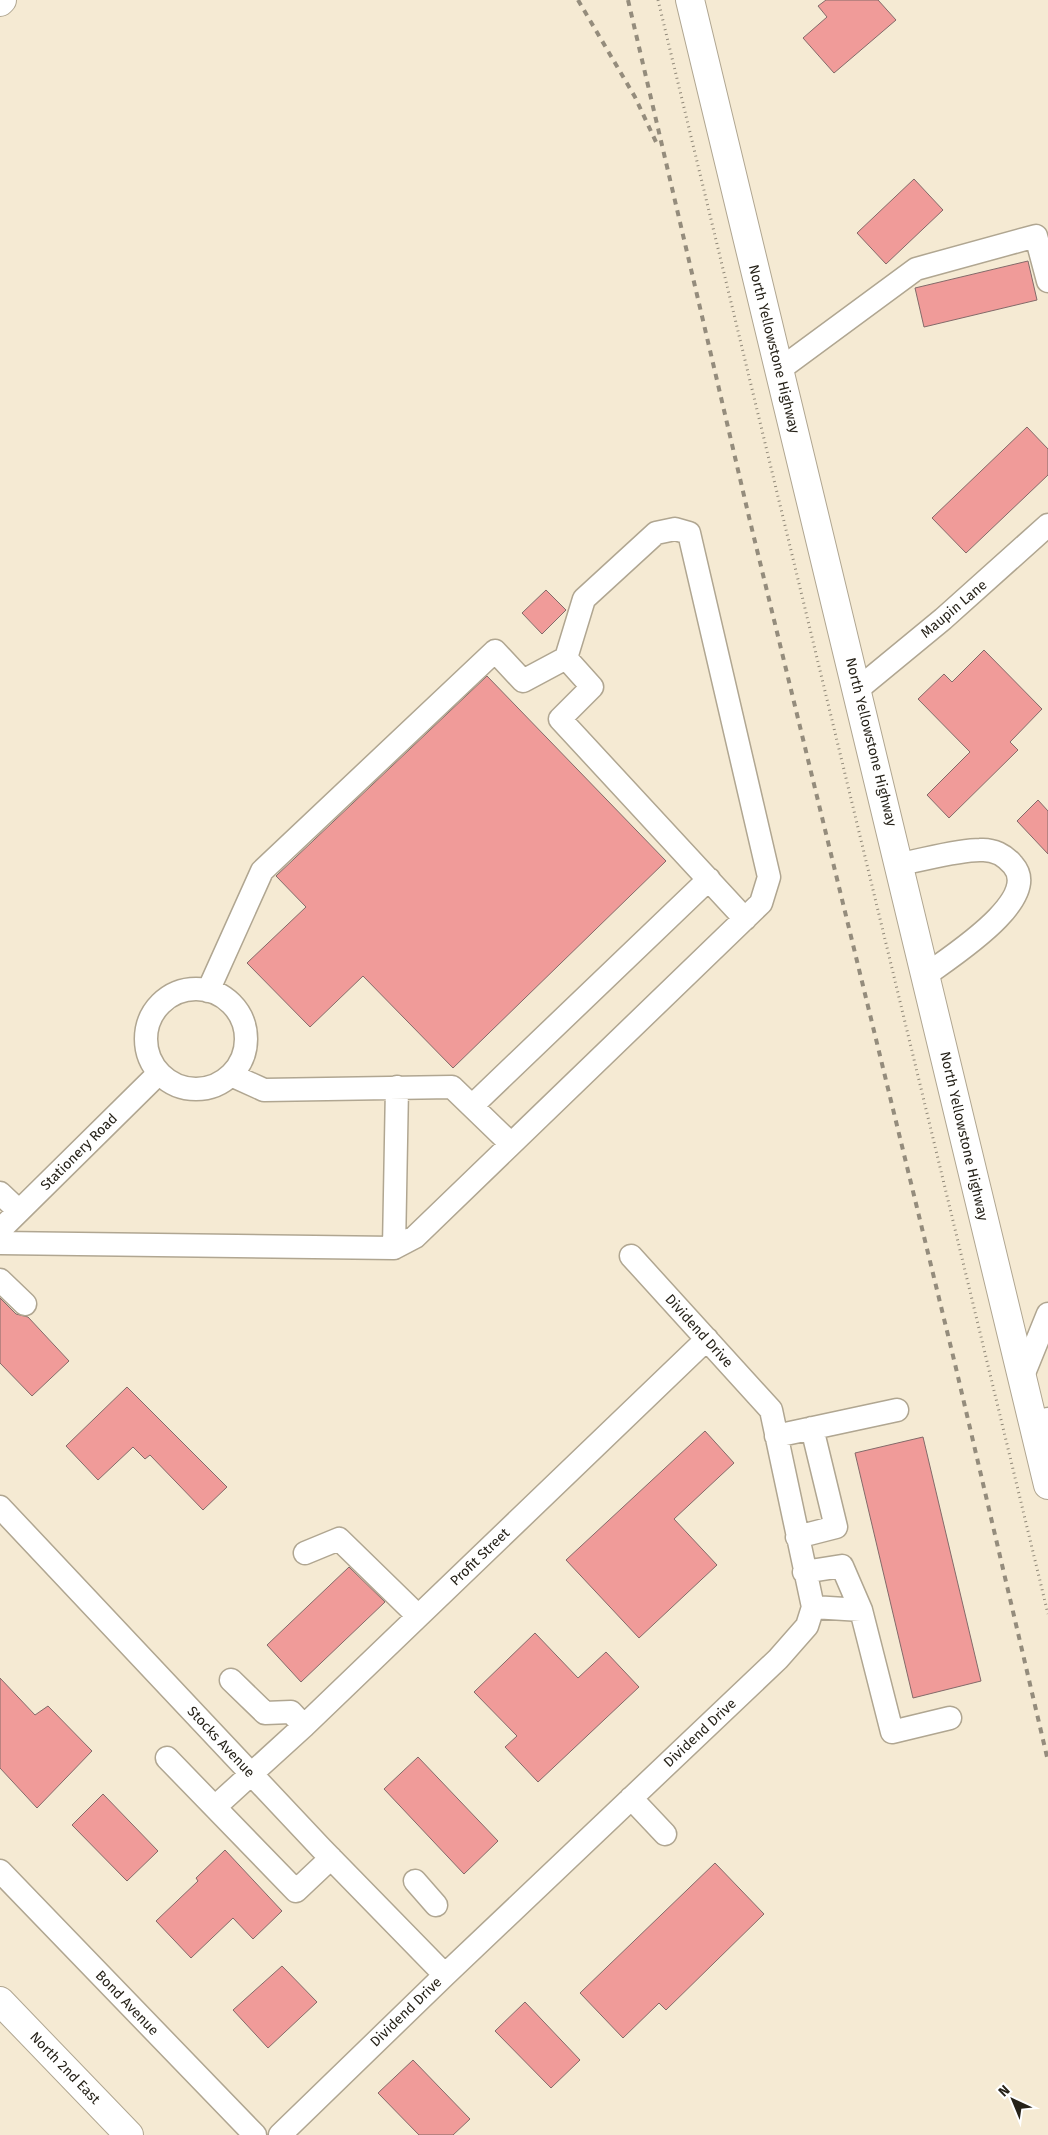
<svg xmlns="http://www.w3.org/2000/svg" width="1048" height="2135" viewBox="0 0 1048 2135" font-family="'Fira Sans',sans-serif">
<rect width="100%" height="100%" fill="#f5ead3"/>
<!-- building -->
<path fill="#f09b99" stroke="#836a69" d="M826,0H878L896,20L834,73L803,38L827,17L818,6Z
M914,179L943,210L886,264L857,233Z
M1028,261L1037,300L924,327L915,288Z
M1027,427L1048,449V475L966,553L932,518Z
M546,590L566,610L542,634L522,613Z
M984,650L1042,709L1010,742L1018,750L949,818L927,795L970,752L918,699L944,674L952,682Z
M487,676L666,861L453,1068L363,976L310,1027L247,963L306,907L276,876Z
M1038,800L1048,811V854L1017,821Z
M0,1298L16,1314L28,1317L69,1361L32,1396L0,1363Z
M127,1387L227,1487L203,1510L150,1455L145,1459L133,1447L98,1480L66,1446Z
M705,1431L734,1463L674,1519L717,1565L639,1638L566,1560Z
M923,1437L981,1681L913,1698L855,1453Z
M349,1567L385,1602L301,1682L267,1645Z
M535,1633L578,1678L606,1652L639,1687L538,1782L505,1747L517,1736L474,1692Z
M0,1678L35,1715L48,1706L92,1751L37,1808L0,1768Z
M418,1757L498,1841L464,1874L384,1789Z
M103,1794L158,1851L127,1881L72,1825Z
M225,1850L282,1911L253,1939L233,1918L191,1958L156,1921L198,1881L196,1878Z
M715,1863L764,1914L666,2010L659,2003L623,2038L580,1993Z
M282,1966L317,2002L268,2048L233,2010Z
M525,2002L580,2060L551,2088L495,2031Z
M413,2060L470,2119L453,2135H419L378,2093Z"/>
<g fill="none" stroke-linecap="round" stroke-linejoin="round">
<defs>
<path id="minor" d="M779,370L916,269L1036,236L1048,281
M566,658L592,687L560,719L745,919
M858,689L943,619L1048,525
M900,864C923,860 957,850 980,850C993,849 1005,855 1013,865C1043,899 950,957 926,975
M146 1039a50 50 0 1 1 100 0a50 50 0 1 1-100 0Z
M231,1075L264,1090L452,1087L511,1144
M472,1106L709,879
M0,1193L19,1211
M0,1230L158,1074
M0,1243L394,1248L415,1237L761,903L769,877L689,533L675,529L656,533L584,599L566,658L523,681L495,651L262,871L208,991
M394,1248L397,1087
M0,1280L25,1304
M1022,1378L1048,1314
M776,1436L897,1410
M1037,1438L1048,1419
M0,1507L321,1848L445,1975
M797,1537L836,1527L812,1428
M305,1553L339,1539L418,1616
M804,1572L842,1566L861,1610L892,1732L950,1718
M813,1607L861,1610
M231,1680L265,1713L291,1712L304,1726
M167,1758L296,1891L331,1858
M631,1798L665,1834
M215,1807L304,1726L707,1339
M0,1871L255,2135
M415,1881L436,1905
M280,2135L445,1975L778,1659L807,1626L813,1607L771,1410L631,1256"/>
<path id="major" d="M690,0L1048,1485
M0,2L2,0
M0,2001L129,2135"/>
</defs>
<!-- minor casing -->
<use href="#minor" stroke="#b0a691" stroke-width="25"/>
<!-- major casing -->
<use href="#major" stroke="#b0a691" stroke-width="30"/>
<!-- path -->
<path stroke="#918979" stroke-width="3" stroke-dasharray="1 4" stroke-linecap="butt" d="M658,0L1048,1614"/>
<!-- minor -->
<use href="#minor" stroke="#fff" stroke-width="22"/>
<!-- major -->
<use href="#major" stroke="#fff" stroke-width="28"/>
<!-- rail -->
<path stroke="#948c7c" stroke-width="4" stroke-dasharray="6 6" stroke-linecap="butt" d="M578,0L635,97L656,142
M628,0L749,517L955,1364L1048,1761"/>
</g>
<g text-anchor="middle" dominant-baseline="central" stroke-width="5" stroke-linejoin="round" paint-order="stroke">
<!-- street labels -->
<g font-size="14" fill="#262219" stroke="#fff">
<text transform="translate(774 349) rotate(76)">North Yellowstone Highway</text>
<text transform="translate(954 609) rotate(-40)">Maupin Lane</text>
<text transform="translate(871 742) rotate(76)">North Yellowstone Highway</text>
<text transform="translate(964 1136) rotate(77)">North Yellowstone Highway</text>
<text transform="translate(79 1152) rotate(-45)">Stationery Road</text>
<text transform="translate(699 1331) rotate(48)">Dividend Drive</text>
<text transform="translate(480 1557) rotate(-44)">Profit Street</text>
<text transform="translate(700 1733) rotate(-43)">Dividend Drive</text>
<text transform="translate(221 1742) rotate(47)">Stocks Avenue</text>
<text transform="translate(127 2003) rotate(46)">Bond Avenue</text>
<text transform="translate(406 2012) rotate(-44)">Dividend Drive</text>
<text transform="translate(65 2068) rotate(46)">North 2nd East</text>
</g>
</g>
<!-- north arrow -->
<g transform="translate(1013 2100) rotate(316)" stroke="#ffffff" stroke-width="4" paint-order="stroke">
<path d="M0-4L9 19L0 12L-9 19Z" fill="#262219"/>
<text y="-8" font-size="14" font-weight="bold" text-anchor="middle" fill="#262219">N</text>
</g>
</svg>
